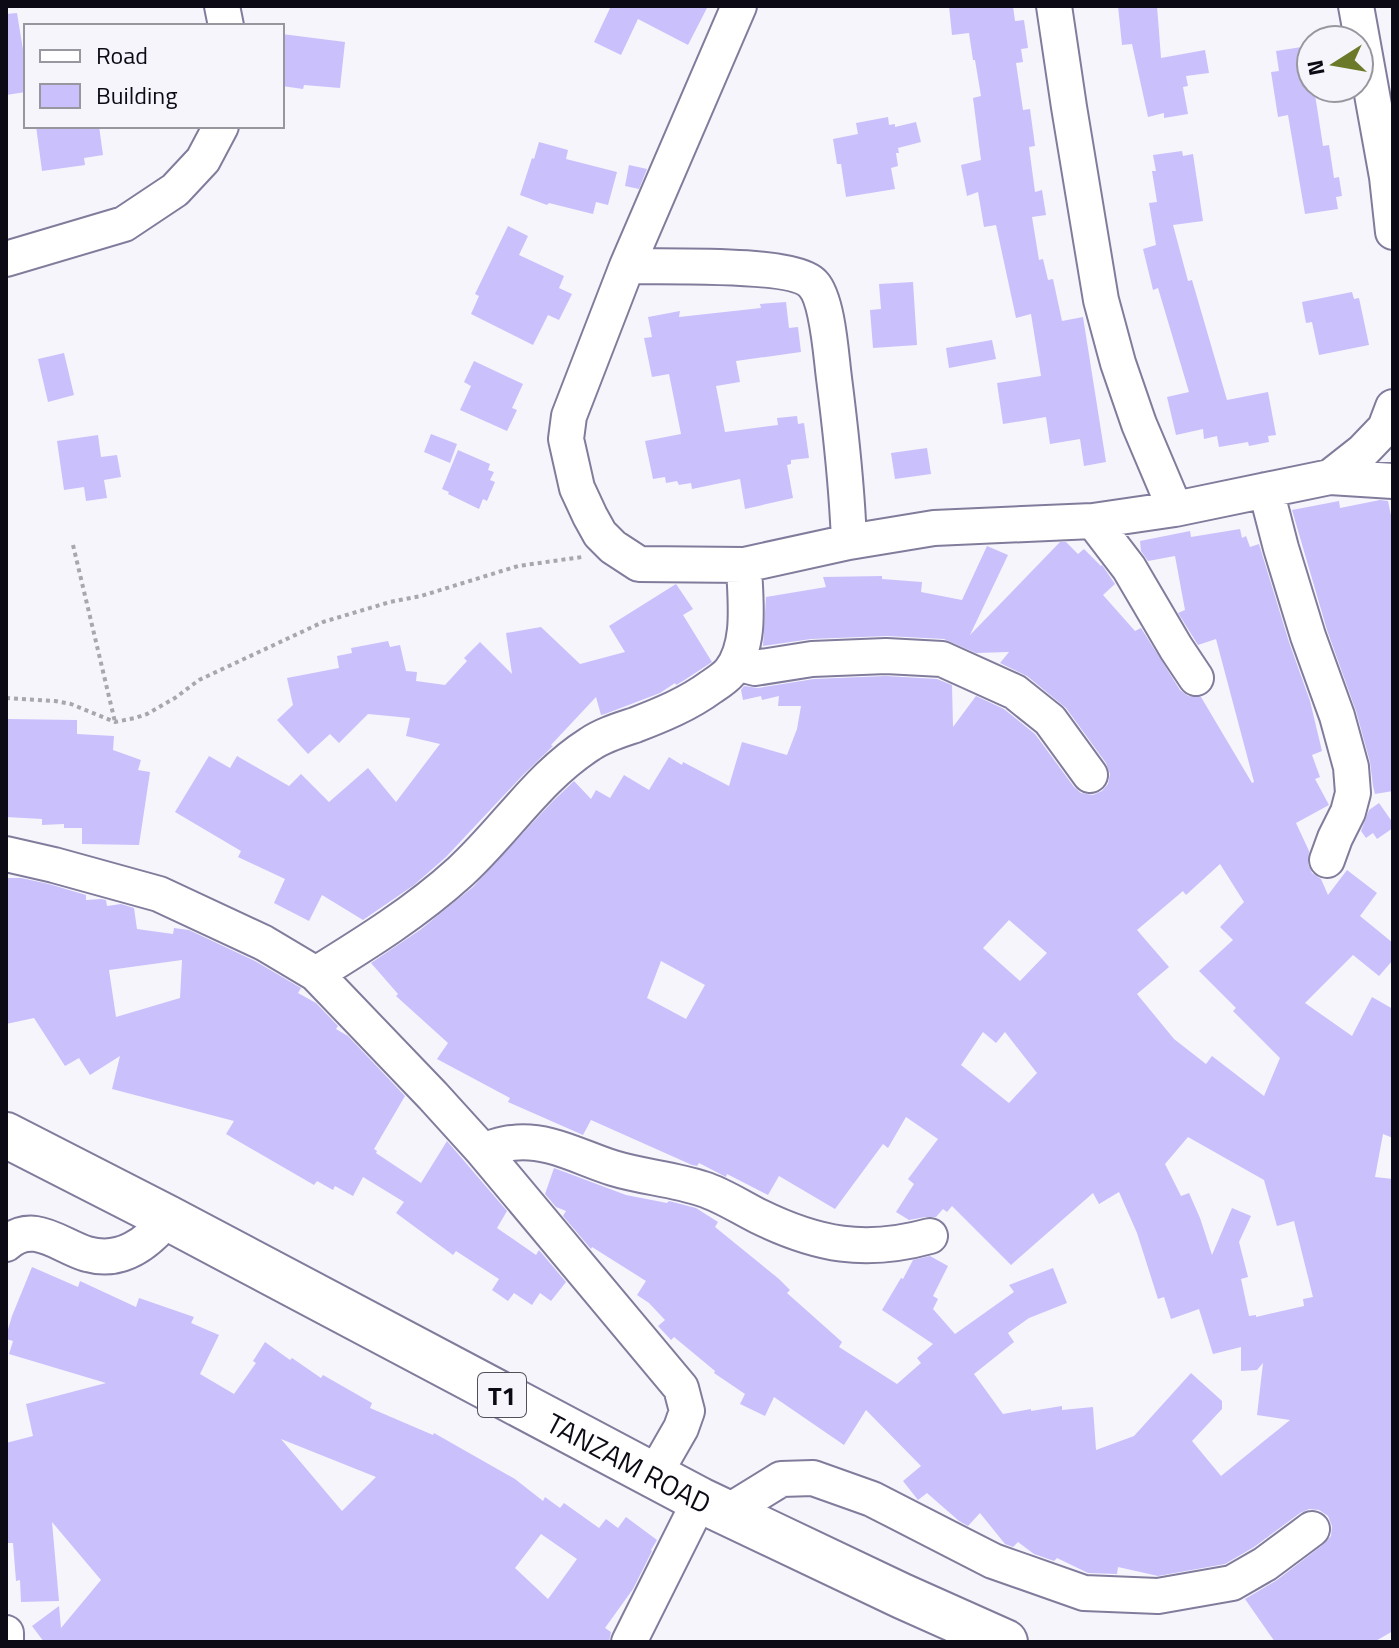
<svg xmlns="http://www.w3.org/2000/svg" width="1399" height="1648" viewBox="0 0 1399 1648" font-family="'Titillium Web',sans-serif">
<rect width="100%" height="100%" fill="#f6f5fc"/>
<!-- building -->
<path fill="#cac0fc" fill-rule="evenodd" d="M611,6H708L688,45L638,19L621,55L594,42Z
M949,6H1013L1015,21L1024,20L1028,48L1021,49L1023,62L1016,63L1023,110L1030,109L1035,146L1029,147L1035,192L1042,190L1046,215L1032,217L1039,260L1043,259L1048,280L1053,279L1062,321L1083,317L1106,462L1084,466L1080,439L1050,444L1046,417L1003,424L997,383L1041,376L1031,314L1016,318L996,225L984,227L978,192L967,196L961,165L981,160L973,98L981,96L975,60H973L969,33L952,35Z
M1118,6H1157L1161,58L1205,50L1209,73L1186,76L1188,86L1183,87L1188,114L1164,118V113L1148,117L1132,44L1122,45Z
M17,13L26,68V92L6,95V14Z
M282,34L345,42L340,88L304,85L303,89L282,86Z
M1308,46L1311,63V88H1314L1323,146L1329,145L1334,178L1339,177L1342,196L1336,197L1338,209L1305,214L1288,115L1278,117L1271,72L1279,71L1276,51Z
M888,117L889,125L895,124V127L916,122L921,142L898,148L899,153H896L898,166L891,168L895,189L846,197L841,164H837L833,139L858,134L856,123Z
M36,126H99L103,155L84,158L85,165L42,171Z
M539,142L568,150L566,159L617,172L608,205L596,202L593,214L549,203L547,205L520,195L532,158L534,159Z
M1182,151L1183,156L1193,154L1203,221L1173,225L1188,281L1192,280L1227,400L1268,392L1276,435L1268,436L1269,442L1249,446L1248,442L1219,447L1217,436L1204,439L1203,429L1176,435L1167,397L1189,392L1158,288L1153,290L1143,249L1156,245L1149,203L1157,202L1152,171H1156L1153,155Z
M629,165L647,169L639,189L625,186Z
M508,226L528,236L519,255L564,276L559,288L572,294L559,320L548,315L533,345L471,314L479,296L475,294Z
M913,282L917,345L873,348L870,310L881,309L879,284Z
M1352,292L1354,299L1359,298L1369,345L1319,355L1312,322L1306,323L1302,302Z
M786,302L789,328L798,327L801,352L736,361L740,382L716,386L725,432L778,425L777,418L797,416L798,424L804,423L809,458L791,460V464L787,465L793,498L745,509L740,479L692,489L691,483L679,485L677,481L666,483L665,477L653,479L645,441L681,434L669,374L652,377L644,338L652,337L648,317L680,311L679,317L761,308L760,304Z
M992,340L996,359L949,368L946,348Z
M64,353L74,395L48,402L38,359Z
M474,361L523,384L512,408L517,410L507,431L460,410L471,386L464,382Z
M431,434L457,444L450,463L424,452Z
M98,435L101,457L117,455L121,477L104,480L107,498L86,501L84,487L64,490L57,441Z
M927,448L931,474L895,479L891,453Z
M458,450L490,464L488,470L494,472L490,480L495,482L487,501L483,499L479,509L448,494L449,492L442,489Z
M1380,500L1388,501L1393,525V791L1375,794L1373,786L1370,762L1356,711L1327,630L1292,510L1339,501L1340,508Z
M1240,529L1242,538L1246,536L1250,547L1259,544L1289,642L1310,701L1322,751L1312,755L1320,777L1315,779L1329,805L1296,823L1309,851L1308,864L1312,873L1321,879L1328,895L1347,870L1377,893L1360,916L1393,943V960L1379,976L1353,955L1305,1003L1352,1036L1372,997L1393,1009V1138L1383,1134L1375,1177L1393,1179V1631L1374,1642H1275L1245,1599L1277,1580L1324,1544L1331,1536L1332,1526L1328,1516L1319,1510L1309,1509L1300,1513L1254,1547L1225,1564L1158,1576L1118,1567L1117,1574L1088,1573L1057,1558L1054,1561L1034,1554L1018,1542L1013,1547L1005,1544L980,1513L968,1526L959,1521L927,1493L918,1500L903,1481L921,1466L866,1410L844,1445L774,1397L765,1416L740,1404L745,1394L714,1373L715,1371L674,1337L671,1340L658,1326L665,1320L649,1303L637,1295L646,1281L592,1247L591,1249L563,1216L566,1211L556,1207L545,1194L554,1168L626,1195L667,1203L669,1201L696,1208L718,1222L715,1227L779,1279L790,1290L787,1293L842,1342L839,1347L897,1384L921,1363L917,1358L933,1344L882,1310L901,1278L903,1279L913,1260L930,1256L948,1266L933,1296L938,1299L933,1309L955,1334L1014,1292L1009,1285L1053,1268L1067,1303L1029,1318L1008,1333L1014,1342L974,1374L1003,1414L1031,1409V1411L1062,1406V1410L1093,1407L1096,1450L1134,1436L1191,1373L1222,1401V1409L1192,1441L1221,1476L1290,1420L1257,1415L1263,1363L1257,1370L1241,1371V1347L1213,1354L1199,1309L1171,1319L1164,1297L1158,1299L1137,1233L1119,1192L1099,1204L1093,1193L1011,1265L952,1206L947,1212L943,1209L936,1217H925L909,1220L896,1212L914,1184L908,1179L938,1139L906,1117L888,1148L883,1144L835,1209L779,1176L768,1195L727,1174L726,1177L699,1163L697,1166L692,1165L591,1120L583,1135L508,1102L510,1098L437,1059L448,1043L396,996L398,994L371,963L420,930L473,887L552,802L574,781L591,799L596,790L610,798L624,775L649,790L669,757L682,765L683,762L729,786L742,742L787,755L797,729L801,706H778L779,696L762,700L761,696L743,700L741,690L744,686L758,688L814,679L886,676L937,679L952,685L953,727L976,696L1004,709L1035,734L1074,787L1081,793L1093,795L1102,791L1108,784L1110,774L1106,763L1066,708L1027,676L1000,663L1009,652L976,653L944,639L887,636L811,639L763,646L766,597L826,587L823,577L882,576V579L922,582L921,592L962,600L987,546L1008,555L970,635L1060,542H1066L1078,554L1084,549L1101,566L1102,565L1115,584L1103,595L1135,631L1141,628L1180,690L1188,696L1201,697L1252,783L1254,782L1216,639L1198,645L1178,613L1185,610L1175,556L1148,561L1141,551L1140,541L1190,531L1191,537ZM1220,864L1244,902L1220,927L1233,940L1199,971L1236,1008L1233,1011L1280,1058L1264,1096L1212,1056L1206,1064L1174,1039L1137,994L1169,967L1137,930L1183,891L1186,895ZM1009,920L1047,953L1020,981L983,948ZM661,961L705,985L686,1019L647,998ZM983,1032L996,1043L1005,1032L1037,1073L1009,1103L961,1065ZM1188,1137L1264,1180L1277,1226L1294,1221L1313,1297L1303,1299L1304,1306L1256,1317V1315L1249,1316L1241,1279L1248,1277L1239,1242L1251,1216L1232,1208L1212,1255L1200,1218L1189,1193L1181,1196L1165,1164Z
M676,584L693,609L683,615L712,662L683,681L676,685L675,683L660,693L605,714L601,715L596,697L551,745L553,746L523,775L446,857L414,885L363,920L322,895L309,921L274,903L285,879L238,857L241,851L175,812L209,756L230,768L237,756L289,786L301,774L329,802L368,768L396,802L440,744L406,736L410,718L368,714L339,743L330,734L308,754L277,720L293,705L287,678L339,668L337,656L352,653L351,648L388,641L390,647L400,645L406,671L417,672L416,681L445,685L467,661L464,658L480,642L512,674L506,633L541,627L580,664L625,652L609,626Z
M8,719L77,720V734L114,736L113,750L141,760L138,770L150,772L139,845L82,844V828H64V824L42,825V819L6,817V749H8Z
M1379,803L1393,823V828L1377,839L1373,833L1366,838L1361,831L1369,810Z
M6,878H21L49,884L86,895V900L101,899L106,900L107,906L121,904L134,908L137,929L173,934L174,928L189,930L255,961L301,988L298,993L316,1003L338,1026L336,1029L348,1036L405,1096L374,1149L377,1151L376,1153L421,1183L447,1141L507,1211L497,1228L536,1255L539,1250L566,1282L551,1301L540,1293L532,1305L514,1293L508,1301L492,1290L499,1279L456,1251L453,1255L396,1213L404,1202L363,1177L353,1196L335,1186L333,1190L317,1181L314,1185L226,1134L234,1121L112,1089L120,1056L90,1075L79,1058L65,1066L34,1018L6,1024ZM182,960L180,998L116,1017L109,970Z
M32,1267L78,1287L80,1281L136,1307L139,1298L194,1317L191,1323L219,1335L200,1374L234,1394L256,1363L253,1361L265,1342L290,1360L292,1358L321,1378L323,1375L372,1403L370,1408L433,1435L434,1433L515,1479L543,1501L545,1497L560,1508L564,1503L599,1528L606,1519L618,1528L626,1517L657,1540L651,1550L652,1551L633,1589L605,1628L611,1632L609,1642H44L32,1626L59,1606L61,1628L101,1580L52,1522L59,1601L21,1602L20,1580L16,1581L13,1543H7L6,1531V1443L33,1436L26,1404L106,1383L9,1354L13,1341L6,1339V1336L12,1316ZM281,1439L376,1477L342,1511ZM541,1534L577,1559L548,1599L515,1568Z"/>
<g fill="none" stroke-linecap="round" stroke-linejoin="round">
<defs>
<path id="minor" d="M222,6L226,26
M739,6L627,266L569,416L566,439L577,488L590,516L600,534L613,547L639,564L744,565L849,542L934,528L1093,521L1175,509L1330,477L1363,451L1385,428L1393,407
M1054,6L1069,107L1101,300L1118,363L1139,424L1175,509
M1356,6L1387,177L1393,232
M6,259L124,224L175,190L203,160L221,126
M627,266C661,267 793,262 813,284C828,300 831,356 834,378C841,433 847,487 849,542
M1330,477L1393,481
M1266,490L1281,548L1308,636L1337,716L1351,767L1353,793L1348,812L1335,838L1327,860
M1093,521L1129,568L1176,648L1196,678
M736,663L755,668L812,659L886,656L942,659L1015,692L1050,720L1090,775
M6,854L54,865L159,894L264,943L316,974L433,1096L482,1150L681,1388L687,1411L681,1428L654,1475
M316,974C366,943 416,912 460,872C505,831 538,777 590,744C603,735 620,730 635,725C661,715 688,704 711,687C717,683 725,678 730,672C752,644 745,599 744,565
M482,1150C492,1148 502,1144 512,1143C547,1138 581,1158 613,1168C642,1177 673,1179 703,1189C722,1195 740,1207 758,1216C817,1245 865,1254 930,1236
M6,1244C33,1219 60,1246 87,1254C122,1264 148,1243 168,1218
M726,1513L781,1479L813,1478L872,1499L993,1561L1084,1593L1158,1596L1232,1583L1265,1564L1312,1529
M6,1633V1642
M629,1642L700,1500"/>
<g id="highway">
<path id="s1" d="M6,1135L168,1218L700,1500L902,1596L1005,1642"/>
</g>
</defs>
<!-- minor casing -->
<use href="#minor" stroke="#817c9b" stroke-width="38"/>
<!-- highway casing -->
<use href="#highway" stroke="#817c9b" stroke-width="48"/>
<!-- path -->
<path stroke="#a8a7af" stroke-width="4" stroke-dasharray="4 4" stroke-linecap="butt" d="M73,545L115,722
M6,698L55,701L71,704L115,722L135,718L147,714L175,698L199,680L323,622L390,602L421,596L518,566L582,557"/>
<!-- minor -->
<use href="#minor" stroke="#fff" stroke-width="34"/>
<!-- highway -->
<use href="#highway" stroke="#fff" stroke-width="44"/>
</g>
<g text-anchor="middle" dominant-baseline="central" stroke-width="6" stroke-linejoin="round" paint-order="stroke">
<!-- shield labels -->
<rect fill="#f6f5fc" stroke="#52505a" stroke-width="2" x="478" y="1373" width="48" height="44" rx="6"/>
<g font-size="26" font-weight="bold" fill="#0c0a15">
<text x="502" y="1395">T1</text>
</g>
<!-- street labels -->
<g font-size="28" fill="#0c0a15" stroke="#f6f5fc">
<text stroke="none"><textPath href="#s1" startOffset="704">TANZAM ROAD</textPath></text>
</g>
</g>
<!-- border -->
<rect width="1399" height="1648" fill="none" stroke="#0c0a15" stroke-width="16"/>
<!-- legend -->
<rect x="24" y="24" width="260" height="104" fill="#f6f5fc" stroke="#9897a0" stroke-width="2"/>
<rect x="40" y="50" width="40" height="12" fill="#ffffff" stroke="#9897a0" stroke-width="2"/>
<text x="96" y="64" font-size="24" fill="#0c0a15">Road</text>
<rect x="40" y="84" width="40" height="24" fill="#cac0fc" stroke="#9897a0" stroke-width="2"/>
<text x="96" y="104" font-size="24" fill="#0c0a15">Building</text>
<!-- north arrow -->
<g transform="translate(1335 64) rotate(259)"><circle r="38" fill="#f6f5fc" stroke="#9897a0" stroke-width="2"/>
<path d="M0-6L14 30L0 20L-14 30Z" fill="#6a7a29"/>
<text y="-12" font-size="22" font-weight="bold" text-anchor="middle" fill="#0c0a15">N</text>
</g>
</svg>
